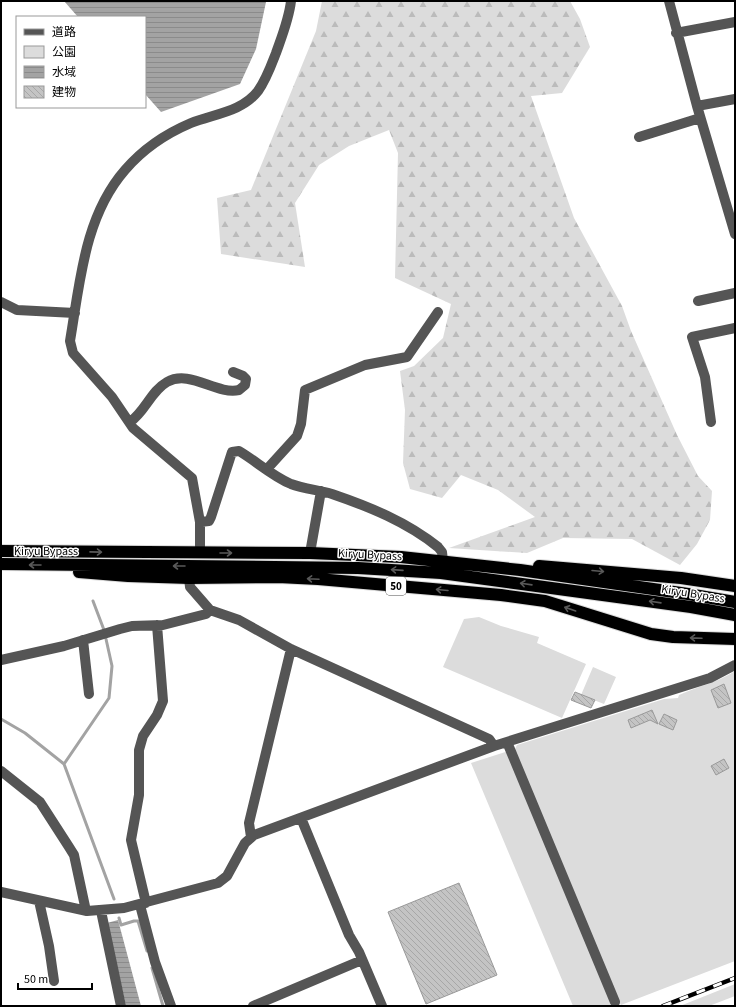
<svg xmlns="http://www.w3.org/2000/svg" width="736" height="1007" viewBox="0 0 736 1007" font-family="'Source Sans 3','Noto Sans JP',sans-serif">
<defs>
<pattern id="forest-firs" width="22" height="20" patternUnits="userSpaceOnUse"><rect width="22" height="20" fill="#dcdcdc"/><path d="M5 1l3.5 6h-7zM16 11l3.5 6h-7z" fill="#bbb"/></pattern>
<pattern id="water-rules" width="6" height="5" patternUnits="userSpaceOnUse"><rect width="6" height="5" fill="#a3a3a3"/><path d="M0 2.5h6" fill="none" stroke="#8b8b8b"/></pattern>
<pattern id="building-back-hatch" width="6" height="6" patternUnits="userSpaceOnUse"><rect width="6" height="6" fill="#c4c4c4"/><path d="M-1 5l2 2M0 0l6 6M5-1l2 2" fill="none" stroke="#a7a7a7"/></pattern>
</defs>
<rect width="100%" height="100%" fill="#fff"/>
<!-- green -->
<path fill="#dcdcdc" d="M479,617L501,626L539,637L537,643L586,664L562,718L443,667L464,619Z
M593,667L616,677L604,704L581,695Z
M735,671V961L621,1005L618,1000L608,1006H573L471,763L515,749L517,745L664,699L678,698L679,695C698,686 717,683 735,671Z
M735,984V996L709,1006H680Z"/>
<!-- forest -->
<path fill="url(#forest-firs)" d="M322,1H570L580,19L590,47L562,93L531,96L574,218L622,306L631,331L677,435L698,476L712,491L710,520L697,544L680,565L632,539L563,538L527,553L449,548L535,517L498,490L461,475L442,498L410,489L403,463L405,410L400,371L414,366L443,338L451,304L395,278L398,153L389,130L349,146L319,165L295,203L305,267L221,254L217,198L251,190L316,31Z"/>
<!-- water -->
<path fill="url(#water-rules)" d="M64,1H266V2L256,49L240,84L161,112L145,94V17H78Z
M118,920L141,1006H126L107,923Z"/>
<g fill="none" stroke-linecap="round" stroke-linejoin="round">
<!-- stream -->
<path stroke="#a3a3a3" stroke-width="3" d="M93,601L104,630
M1,719L25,733L64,764L114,899
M64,764L109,698L112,666L106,639
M119,918L121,925L134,921H138L147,951
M152,968L163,1006"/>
</g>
<!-- building -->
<path fill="url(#building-back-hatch)" stroke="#999" d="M724,684L731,703L718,708L711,690Z
M575,692L595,700L591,708L571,700Z
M652,710L658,724L650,720L631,728L628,720Z
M664,714L677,720L673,730L659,724Z
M724,759L729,768L716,775L711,766Z
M459,883L497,975L426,1004L388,912Z"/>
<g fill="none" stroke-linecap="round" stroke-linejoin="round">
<defs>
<path id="highway" d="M1,551L310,553L401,557L520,570L688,594L735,602
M1,564L358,568L441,573L691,607L735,615
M539,566L681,578L735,586
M79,572L128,576L189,578L278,577L318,579L501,595L545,601L651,634L673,637L735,639"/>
</defs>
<!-- highway casing -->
<use href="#highway" stroke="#dbdbdb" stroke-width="14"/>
<!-- minor -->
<path stroke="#555" stroke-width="10" d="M669,1L697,106L735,234
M676,33L735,22
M697,106L735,99
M639,137L700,118
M698,301L735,293
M1,302L17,310L75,313
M130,422C145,412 151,391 167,382C190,369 216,395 239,390L245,385L246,379L243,376L233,372
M711,422L705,377L692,337L735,328
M267,469L297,436L301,424L305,390L365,365L407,357L438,312
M200,522L209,521L211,517L232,452L239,451C256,461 272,476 291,484C304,489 319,490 332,494C370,507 407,522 438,547L442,552L443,561
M200,553V522L192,478L133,428L112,397L73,353L70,341C80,283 84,217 125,170C143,149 165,134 191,123C213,114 242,112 258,91C266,80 271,66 276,53C282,36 289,19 291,1
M310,553L321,491
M189,578L190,587L210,610L239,620L291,649L489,739L494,746
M83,640L89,694
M1,660L64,646L120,629L132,626L163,625L206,614L210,610
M507,742L615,1002
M1,771L40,802L69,847L74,855L86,911
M301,818L349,935L359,952L382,1006
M251,837L249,823L291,649
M1,892L87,911L124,908L218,883L227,876L245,843L254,835L494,746L710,678L735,665
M39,901L49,946L54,981
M146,903L131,840L139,795V750L143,736L157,715L163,701L157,625
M140,905L155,962L171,1006
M101,911L121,1006
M253,1006L362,960"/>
<!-- highway -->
<use href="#highway" stroke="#000" stroke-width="12"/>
<defs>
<path id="rail" d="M663,1006L735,978"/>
</defs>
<!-- rail casing -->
<use href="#rail" stroke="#000" stroke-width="4.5"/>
<!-- rail -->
<use href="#rail" stroke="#fff" stroke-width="3" stroke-dasharray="9" stroke-linecap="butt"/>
</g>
<!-- one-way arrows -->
<defs><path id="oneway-shaft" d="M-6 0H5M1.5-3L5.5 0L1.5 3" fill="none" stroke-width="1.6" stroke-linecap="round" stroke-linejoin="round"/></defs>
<g stroke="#595959">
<use href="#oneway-shaft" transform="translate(96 552) rotate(1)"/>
<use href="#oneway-shaft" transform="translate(226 553)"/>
<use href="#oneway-shaft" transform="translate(35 565) rotate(-180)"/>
<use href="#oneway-shaft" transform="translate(179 566) rotate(-180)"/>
<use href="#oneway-shaft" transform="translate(397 570) rotate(-176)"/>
<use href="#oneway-shaft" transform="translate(598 571) rotate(5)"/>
<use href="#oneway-shaft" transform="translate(313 579) rotate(-177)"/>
<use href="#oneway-shaft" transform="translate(526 584) rotate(-172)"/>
<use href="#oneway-shaft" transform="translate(442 590) rotate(-175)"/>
<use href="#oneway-shaft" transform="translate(655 602) rotate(-172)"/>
<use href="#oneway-shaft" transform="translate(570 609) rotate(-161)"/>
<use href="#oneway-shaft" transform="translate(696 638) rotate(-178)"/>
</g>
<g text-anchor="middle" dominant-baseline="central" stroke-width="3" stroke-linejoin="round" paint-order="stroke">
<!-- shield labels -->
<rect fill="#fff" stroke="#4c4c4c" stroke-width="1" x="386" y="577" width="20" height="18" rx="3"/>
<g font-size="11" font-weight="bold" fill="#000">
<text x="396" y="586">50</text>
</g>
<!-- street labels -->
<g font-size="12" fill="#000" stroke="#fff">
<text x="46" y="551">Kiryu Bypass</text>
<text transform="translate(370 555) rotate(3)">Kiryu Bypass</text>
<text transform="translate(693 594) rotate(9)">Kiryu Bypass</text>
</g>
</g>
<!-- border -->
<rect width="736" height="1007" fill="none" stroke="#000000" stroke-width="4"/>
<!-- legend -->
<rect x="16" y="16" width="130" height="92" fill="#ffffff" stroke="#999999"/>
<rect x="24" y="29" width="20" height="6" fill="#555555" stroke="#999999"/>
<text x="52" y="36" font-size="12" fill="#000000">道路</text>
<rect x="24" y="46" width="20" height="12" fill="#dcdcdc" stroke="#999999"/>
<text x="52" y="56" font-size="12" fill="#000000">公園</text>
<rect x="24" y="66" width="20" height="12" fill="url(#water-rules)" stroke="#999999"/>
<text x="52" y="76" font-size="12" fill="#000000">水域</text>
<rect x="24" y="86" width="20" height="12" fill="url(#building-back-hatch)" stroke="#999999"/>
<text x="52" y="96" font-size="12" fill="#000000">建物</text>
<!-- scale -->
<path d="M18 983v6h74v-6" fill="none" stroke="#000000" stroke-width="2"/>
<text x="24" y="983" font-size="12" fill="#000000" stroke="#ffffff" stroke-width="3" paint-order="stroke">50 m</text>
</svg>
